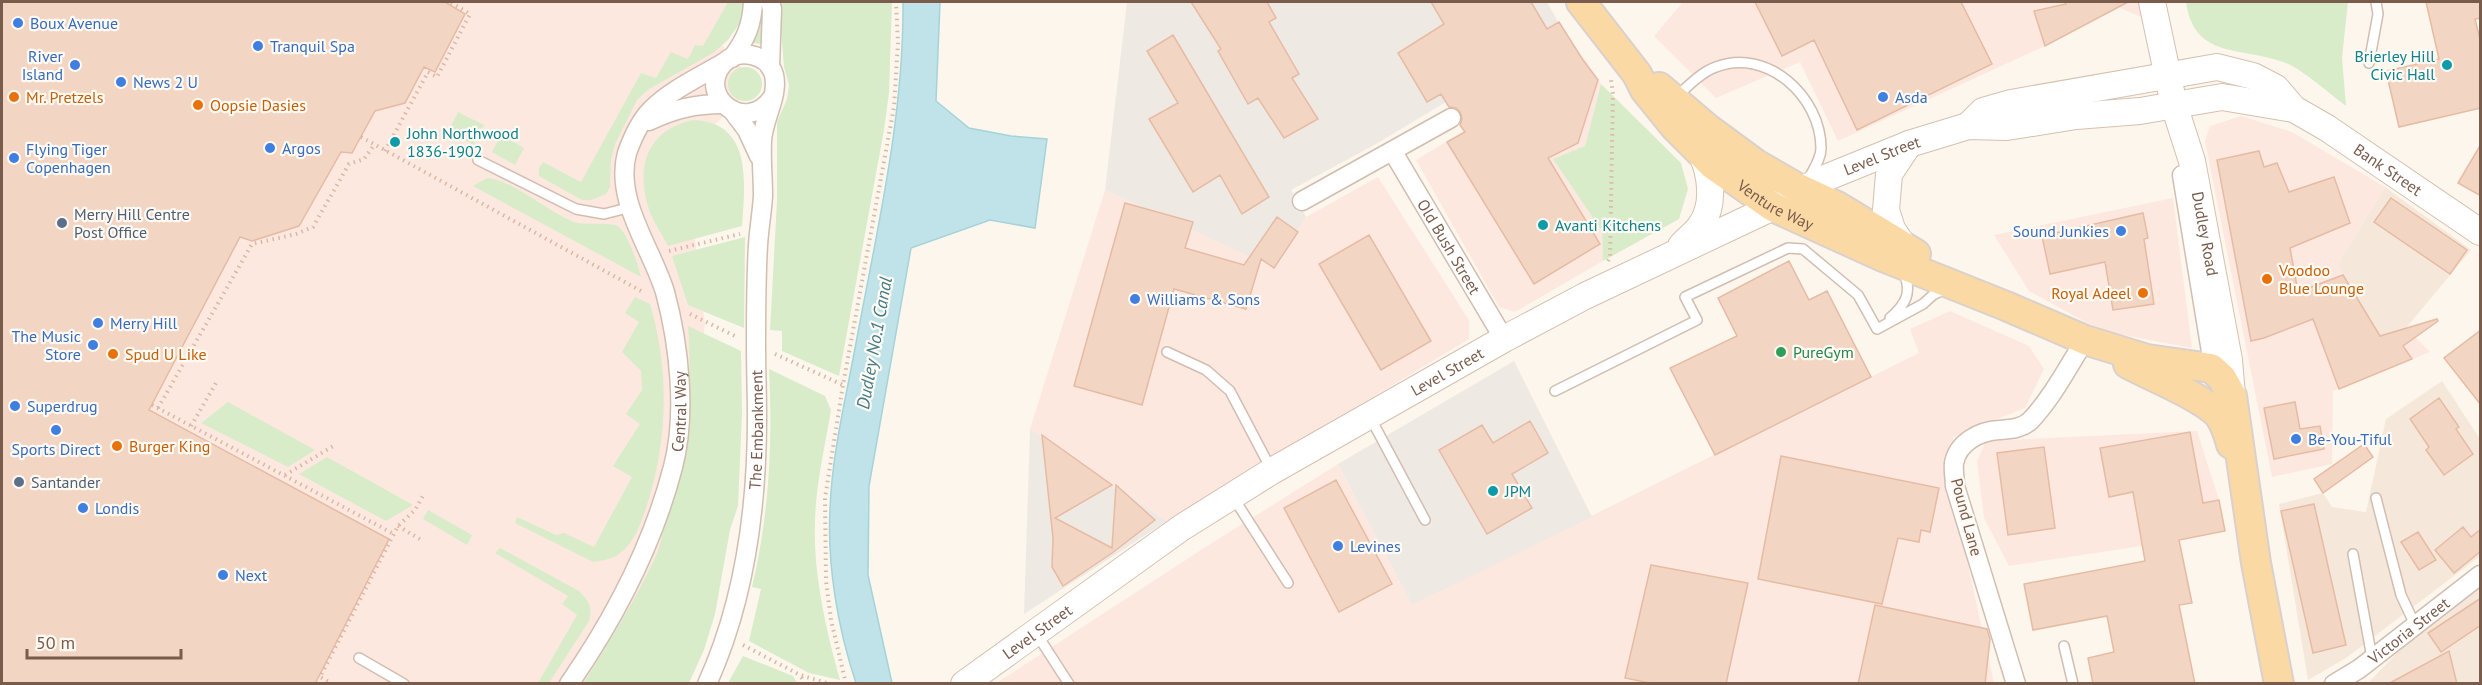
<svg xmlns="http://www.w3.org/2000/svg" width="2482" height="685" viewBox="0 0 2482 685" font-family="'PT Sans',sans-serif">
<rect width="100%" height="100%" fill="#fdf6ec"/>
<!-- residential -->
<path fill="#f5e8da" d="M2385,187L2471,250L2406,328L2380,336L2337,265Z
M2442,381L2480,439V556L2346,658L2308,680L2279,504L2323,493L2332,507L2366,512L2386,419Z
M2480,588V683L2367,684L2400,650Z"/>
<!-- commercial -->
<path fill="#fde8e0" d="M2,2H739L721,44L755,84L699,141L701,197L695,240L705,324L685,479L656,564L587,683H2Z
M1683,2H2152L2157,24L2118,7L2045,46L1838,141L1800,62L1716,98L1654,36Z
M1584,58L1601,84L1585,146L1554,160L1602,231L1603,261L1515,312L1499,307L1416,160Z
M2241,116L2292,132L2385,187L2337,265L2380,335L2406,328L2430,352L2333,391L2332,464L2272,477L2205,141L2210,126Z
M1378,177L1469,320V339L1167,521L1030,429L1105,190L1274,268L1306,217Z
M2173,198L2192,348L2102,331L2029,291L1994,235Z
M1950,311L2029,346L2044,369L2025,408L1953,437L1956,511L1994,683L995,684L1204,548L1338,464L1412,605L1919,353L1910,329Z
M2197,431L2219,500L2225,531L2142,546L2009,566L1984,518L1977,461L1986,441Z"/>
<!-- industrial -->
<path fill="#efe9e4" d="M1127,2H1547L1568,40L1446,102L1376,144L1291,190L1306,217L1274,268L1105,190Z
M1514,361L1592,517L1412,605L1338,464Z
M1030,429L1167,521L1024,614Z"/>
<!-- green -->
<path fill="#d8ecc9" d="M728,2H745L742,20L728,40L713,53L649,89L637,100L615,144L611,160L610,187L606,194L591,200H582L539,176V168L543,162L581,182L641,73L656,78L671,52L688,59L695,45L703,46Z
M761,2L767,14L761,44L753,43L762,12Z
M779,2H892L889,93L884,130L839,376L782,351V331L770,330L777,201V122L787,99L789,85L784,67Z
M2186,2H2348L2342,58L2346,106C2330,94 2303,70 2286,63C2242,46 2194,60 2186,2Z
M728 84a17 17 0 1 1 34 0a17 17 0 1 1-34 0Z
M1601,84L1681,163L1688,189L1679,219L1603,261L1602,231L1553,159L1585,146Z
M458,112L484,125L474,145L448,132Z
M693,120C753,122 745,183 742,226L668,246C662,234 653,222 649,209C635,167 647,130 693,120Z
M501,135L524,148L515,165L492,152Z
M487,178C513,180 548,212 574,222C585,226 612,221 619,227C629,236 638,265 641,277L473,186Z
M745,237L744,328L688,305L672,256Z
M635,297L650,304C670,371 668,445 645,511C640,526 633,544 619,554C612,559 602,561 593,562L515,523L517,517L556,535L564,533L594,547L632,477L613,466L640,424L626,414L642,390L641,371L622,352L639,322L625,313Z
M688,326L741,351L742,413L738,506L730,530L715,614L704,650L689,683L583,684C608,643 634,603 654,560C660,549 661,536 665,525C687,457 693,397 688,326Z
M769,369L825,396L831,410C825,446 816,484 815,520C813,574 826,629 840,680L809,673L749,641L761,589L752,587C769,516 773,442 769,369Z
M228,402L315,450L288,467L201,423Z
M327,457L413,505L386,521L299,474Z
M428,510L472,535L467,545L423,519Z
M500,548L579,591C589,601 593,607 589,621L549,683H538L577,615L562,604L568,596L495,553Z
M743,656L793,676L797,683H728Z"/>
<!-- water -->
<path fill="#bfe3e8" stroke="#a5d3da" stroke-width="1.5" d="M903,2H940L936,101L969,128L1011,136L1047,139L1035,228L990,220L911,248L869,486L868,575L892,683H856C838,629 827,566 830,509C832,453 846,398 856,343C877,230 904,117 903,2Z"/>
<!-- building -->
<path fill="#f3d5c3" stroke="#e6bba3" stroke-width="1.5" d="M2,2H445L465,14L435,72L424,67L405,103L375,111L352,153L341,152L299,226L252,241L240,237L149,410L389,539L315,684H2Z
M1191,2H1267L1276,18L1269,22L1299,74L1292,78L1318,119L1284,138L1258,98L1248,104L1218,51L1221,49Z
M1431,2H1531L1547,29L1559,22L1583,60L1598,80L1578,143L1548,158L1600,244L1534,284L1447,142L1465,132L1460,125L1462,119L1460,112L1456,108L1449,107L1441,94L1427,102L1398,53L1444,24Z
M1755,2H1961L1992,64L1857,130L1814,40L1782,56Z
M2065,2H2128L2045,46L2034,11L2066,4Z
M2426,2H2481V18L2475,19L2481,43V108L2399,127L2386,71L2439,59Z
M1173,35L1269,197L1242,214L1220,175L1193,192L1149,119L1178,103L1147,51Z
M2481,144V196L2458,183Z
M2259,151L2264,167L2277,163L2289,192L2334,177L2350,223L2290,248L2298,292L2343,275L2380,336L2437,319L2438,321L2403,346L2412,359L2339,389L2313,319L2264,338L2251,341L2217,160Z
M2391,198L2467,250L2450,274L2374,222Z
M1125,203L1193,222L1185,248L1244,265L1277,217L1298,232L1274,268L1261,259L1246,309L1174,289L1142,405L1074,386Z
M2143,213L2148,238L2144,239L2154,304L2113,310L2105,262L2050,274L2042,236Z
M1369,235L1431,341L1381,370L1319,264Z
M1789,261L1809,300L1827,291L1871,377L1715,455L1670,368L1737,336L1718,298Z
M2481,330V405L2444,358Z
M2439,398L2459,427L2456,429L2473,454L2444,475L2426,450L2429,447L2410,419Z
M2295,402L2300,429L2320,426L2324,449L2274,459L2264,408Z
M1530,421L1548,453L1512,474L1532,508L1487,534L1439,450L1482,425L1493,443Z
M2190,432L2203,503L2219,500L2225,531L2179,540L2192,603L2179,605L2195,684H2093L2088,658L2114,652L2107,616L2033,630L2024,584L2145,561L2133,492L2109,497L2100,448Z
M1042,435L1112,485L1055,518L1112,548L1116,485L1155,520L1112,553L1063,586L1052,567L1053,538Z
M2364,444L2373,457L2323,493L2314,479Z
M2044,447L2055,528L2008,535L1997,453Z
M1781,456L1939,488L1930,532L1921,530L1919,542L1898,538L1882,604L1758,579Z
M1336,480L1392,584L1339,612L1284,508Z
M2314,504L2346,645L2313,653L2281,511Z
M2463,527L2471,537L2481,529V551L2454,573L2435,550Z
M2418,532L2436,560L2419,570L2401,542Z
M1651,565L1748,583L1726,684H1655L1625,678Z
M2481,598V625L2441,652L2428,633Z
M1875,605L1987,629L1990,639L1985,684H1858Z
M2449,651L2457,684H2388Z"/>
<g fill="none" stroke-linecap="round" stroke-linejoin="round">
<defs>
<path id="lane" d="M2369,63L2378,14L2376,2
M1675,98C1686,88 1701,72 1716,67C1767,47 1821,97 1821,148C1821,159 1814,168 1809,178
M478,160L576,209L604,214L631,207
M1890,318C1906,304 1912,293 1904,273
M1877,329L1923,304L1933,295L1947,288
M1167,352L1206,370L1230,391L1271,469
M1555,391L1697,320L1685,297L1788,248L1803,249L1858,295L1877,329
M1370,417L1425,520
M1233,497L1288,583
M2376,498L2401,595L2415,625
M2353,554L2372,658
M1036,633L1069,684
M2064,646L2073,684
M359,658L404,684"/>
<g id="street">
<path d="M770,2L772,9L770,67"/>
<path d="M732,58C746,39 752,25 753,2"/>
<path d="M732,110L747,130L759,156"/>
<path d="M649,121C674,109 695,104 723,104"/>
<path id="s1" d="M1393,152L1504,339"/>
<path d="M2182,175L2215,376"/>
<path d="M1302,201L1451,118"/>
<path id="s2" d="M569,684C614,619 653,544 673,467C687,414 679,344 665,292C652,249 614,200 627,153C632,139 641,120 651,110C669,91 701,76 723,63"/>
<path id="s3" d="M707,684C745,601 757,508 757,418C757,394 756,370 756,345C756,312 756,279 758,245C759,229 762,212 763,196C763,178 761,159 762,141C763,119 779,96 774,75C768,53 736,47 722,65C697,97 746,135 772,98"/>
<path d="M2016,684L1955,486C1955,479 1953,470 1954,463C1958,442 1980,431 1999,430C2010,429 2021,429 2030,421C2052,398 2068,367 2085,340"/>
<path id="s4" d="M2334,684L2359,669L2480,575"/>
</g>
<g id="secondary">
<path id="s5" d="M2152,2L2174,105L2192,161L2229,360L2232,396"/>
<path id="s6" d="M1968,126L1983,111L2011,103L2217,67L2253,76L2276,88L2294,109L2327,128L2480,232"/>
<path d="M1681,246C1687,239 1696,233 1701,225C1715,205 1711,175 1702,155"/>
<path d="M1904,247L1892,229L1886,210L1889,174L1909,144"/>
<path id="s7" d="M964,684L1181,528L1272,471L1504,339L1585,296L1773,207L1818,181L1909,144L1968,126L2007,127L2076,116L2140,111L2222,97L2294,109"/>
</g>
<g id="primary">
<path id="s8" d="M1581,2L1637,74L1645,90L1675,127L1713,165L1773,207L1883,257L2006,306L2085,340L2147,359L2211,368L2222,378L2232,396L2256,563L2279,684"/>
<path d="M1659,87L1707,128L1756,164L1796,187L1837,206L1916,254"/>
<path d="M2128,364C2152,377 2200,396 2218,414C2225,423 2228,433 2231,444"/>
</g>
</defs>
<!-- lane casing -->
<use href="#lane" stroke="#d1beb0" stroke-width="12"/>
<!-- street casing -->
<use href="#street" stroke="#d1beb0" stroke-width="21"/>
<!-- secondary casing -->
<use href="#secondary" stroke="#d6c0b0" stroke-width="28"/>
<!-- primary casing -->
<use href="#primary" stroke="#dad1cd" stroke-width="32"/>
<!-- path -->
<path stroke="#d9b8a5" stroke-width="4" stroke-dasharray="1.5 4.5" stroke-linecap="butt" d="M361,137L643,292
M385,151L428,72L437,77L470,14L450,2
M669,251L740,234
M1608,261L1610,258L1613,94L1611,80
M690,314L737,337
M775,354L843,385
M152,405L394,534
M158,408L252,244L296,234L313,227L349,164L364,159L374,145
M191,426L216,383
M285,475L335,445
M398,526L423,541
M743,645L800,675
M333,684L320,677L398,526L415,510L424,494
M805,684L800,675L830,684
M846,684L831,620L826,581L825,498L843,385L894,107L898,43L896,2"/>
<!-- lane -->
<use href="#lane" stroke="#fff" stroke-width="9"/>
<!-- street -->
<use href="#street" stroke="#fff" stroke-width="18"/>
<!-- secondary -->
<use href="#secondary" stroke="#fff" stroke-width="26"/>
<!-- primary -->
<use href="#primary" stroke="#fbd9a5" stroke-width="28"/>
</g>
<!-- markers -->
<g fill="#3f7fe0" stroke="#fffaf3" stroke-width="2">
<circle cx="18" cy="23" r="6"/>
<circle cx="258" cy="46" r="6"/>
<circle cx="75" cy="65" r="6"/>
<circle cx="121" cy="82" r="6"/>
<circle cx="1883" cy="97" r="6"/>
<circle cx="270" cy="148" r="6"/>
<circle cx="14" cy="158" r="6"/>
<circle cx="2121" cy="231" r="6"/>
<circle cx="1135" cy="299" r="6"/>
<circle cx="98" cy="323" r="6"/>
<circle cx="93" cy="345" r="6"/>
<circle cx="15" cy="406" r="6"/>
<circle cx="56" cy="430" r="6"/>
<circle cx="2296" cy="439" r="6"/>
<circle cx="83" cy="508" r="6"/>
<circle cx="1338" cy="546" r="6"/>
<circle cx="223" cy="575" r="6"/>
</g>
<g fill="#0f9aa8" stroke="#fffaf3" stroke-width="2">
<circle cx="2447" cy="65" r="6"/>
<circle cx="395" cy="142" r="6"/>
<circle cx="1543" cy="225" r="6"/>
<circle cx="1493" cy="491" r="6"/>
</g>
<g fill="#e8710a" stroke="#fffaf3" stroke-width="2">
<circle cx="14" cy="97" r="6"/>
<circle cx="198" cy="105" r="6"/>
<circle cx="2267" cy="279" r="6"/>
<circle cx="2143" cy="293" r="6"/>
<circle cx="113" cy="354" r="6"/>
<circle cx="117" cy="446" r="6"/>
</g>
<g fill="#5c6f8a" stroke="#fffaf3" stroke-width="2">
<circle cx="62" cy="223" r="6"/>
<circle cx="19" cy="482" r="6"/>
</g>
<circle fill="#2e9e5b" stroke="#fffaf3" stroke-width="2" cx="1781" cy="352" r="6"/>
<g text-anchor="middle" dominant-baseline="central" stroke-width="4.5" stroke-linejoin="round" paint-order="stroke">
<!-- shop labels -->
<g font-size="16" fill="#366cbe" stroke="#fffaf3" text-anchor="start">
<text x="30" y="23">Boux Avenue</text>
<text x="270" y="46">Tranquil Spa</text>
<text x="63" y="56" text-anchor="end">River<tspan x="63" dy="18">Island</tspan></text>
<text x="133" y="82">News 2 U</text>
<text x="1895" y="97">Asda</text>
<text x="282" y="148">Argos</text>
<text x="26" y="149">Flying Tiger<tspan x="26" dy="18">Copenhagen</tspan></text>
<text x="2109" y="231" text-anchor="end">Sound Junkies</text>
<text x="1147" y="299">Williams &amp; Sons</text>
<text x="110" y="323">Merry Hill</text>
<text x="81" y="336" text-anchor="end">The Music<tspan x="81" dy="18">Store</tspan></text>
<text x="27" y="406">Superdrug</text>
<text x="2308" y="439">Be-You-Tiful</text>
<text x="56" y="449" text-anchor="middle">Sports Direct</text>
<text x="95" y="508">Londis</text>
<text x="1350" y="546">Levines</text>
<text x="235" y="575">Next</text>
</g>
<!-- culture labels -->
<g font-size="16" fill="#0d838f" stroke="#fffaf3" text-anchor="start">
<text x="2435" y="56" text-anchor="end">Brierley Hill<tspan x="2435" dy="18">Civic Hall</tspan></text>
<text x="407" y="133">John Northwood<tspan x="407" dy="18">1836-1902</tspan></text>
<text x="1555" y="225">Avanti Kitchens</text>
<text x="1505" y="491">JPM</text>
</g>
<!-- food labels -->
<g font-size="16" fill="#c56008" stroke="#fffaf3" text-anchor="start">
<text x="26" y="97">Mr. Pretzels</text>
<text x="210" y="105">Oopsie Dasies</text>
<text x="2279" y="270">Voodoo<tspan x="2279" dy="18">Blue Lounge</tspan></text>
<text x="2131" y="293" text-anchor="end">Royal Adeel</text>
<text x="125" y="354">Spud U Like</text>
<text x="129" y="446">Burger King</text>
</g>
<!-- street labels -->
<g font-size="16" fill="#7a5c4d" stroke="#fffaf3">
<text stroke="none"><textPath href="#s7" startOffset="1062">Level Street</textPath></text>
<text stroke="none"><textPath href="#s6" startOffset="462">Bank Street</textPath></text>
<text stroke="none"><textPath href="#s8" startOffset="285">Venture Way</textPath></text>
<text stroke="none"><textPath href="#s5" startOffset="238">Dudley Road</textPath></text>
<text stroke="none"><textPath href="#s1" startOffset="110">Old Bush Street</textPath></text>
<text stroke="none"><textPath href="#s7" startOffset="576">Level Street</textPath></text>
<text stroke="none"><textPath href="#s2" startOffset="298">Central Way</textPath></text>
<text stroke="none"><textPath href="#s3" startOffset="261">The Embankment</textPath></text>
<text transform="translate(1967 517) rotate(75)">Pound Lane</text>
<text stroke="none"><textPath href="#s7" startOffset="90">Level Street</textPath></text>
<text stroke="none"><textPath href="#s4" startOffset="92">Victoria Street</textPath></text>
</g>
<!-- service labels -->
<g font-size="16" fill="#4e5e75" stroke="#fffaf3" text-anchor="start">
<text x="74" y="214">Merry Hill Centre<tspan x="74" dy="18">Post Office</tspan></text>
<text x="31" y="482">Santander</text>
</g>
<!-- leisure labels -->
<g font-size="16" fill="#27864d" stroke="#fffaf3" text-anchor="start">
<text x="1793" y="352">PureGym</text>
</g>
<!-- water labels -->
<g font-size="18" font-style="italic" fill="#437c86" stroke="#fffaf3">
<text transform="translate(874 343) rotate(-80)">Dudley No.1 Canal</text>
</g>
</g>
<!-- border -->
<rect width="2482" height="685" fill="none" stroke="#7a5c4d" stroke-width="6"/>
<!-- scale -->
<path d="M27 649v9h154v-9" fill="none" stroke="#7a5c4d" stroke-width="3"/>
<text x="36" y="649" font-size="18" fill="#7a5c4d" stroke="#fffaf3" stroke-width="4.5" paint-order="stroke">50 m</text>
</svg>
